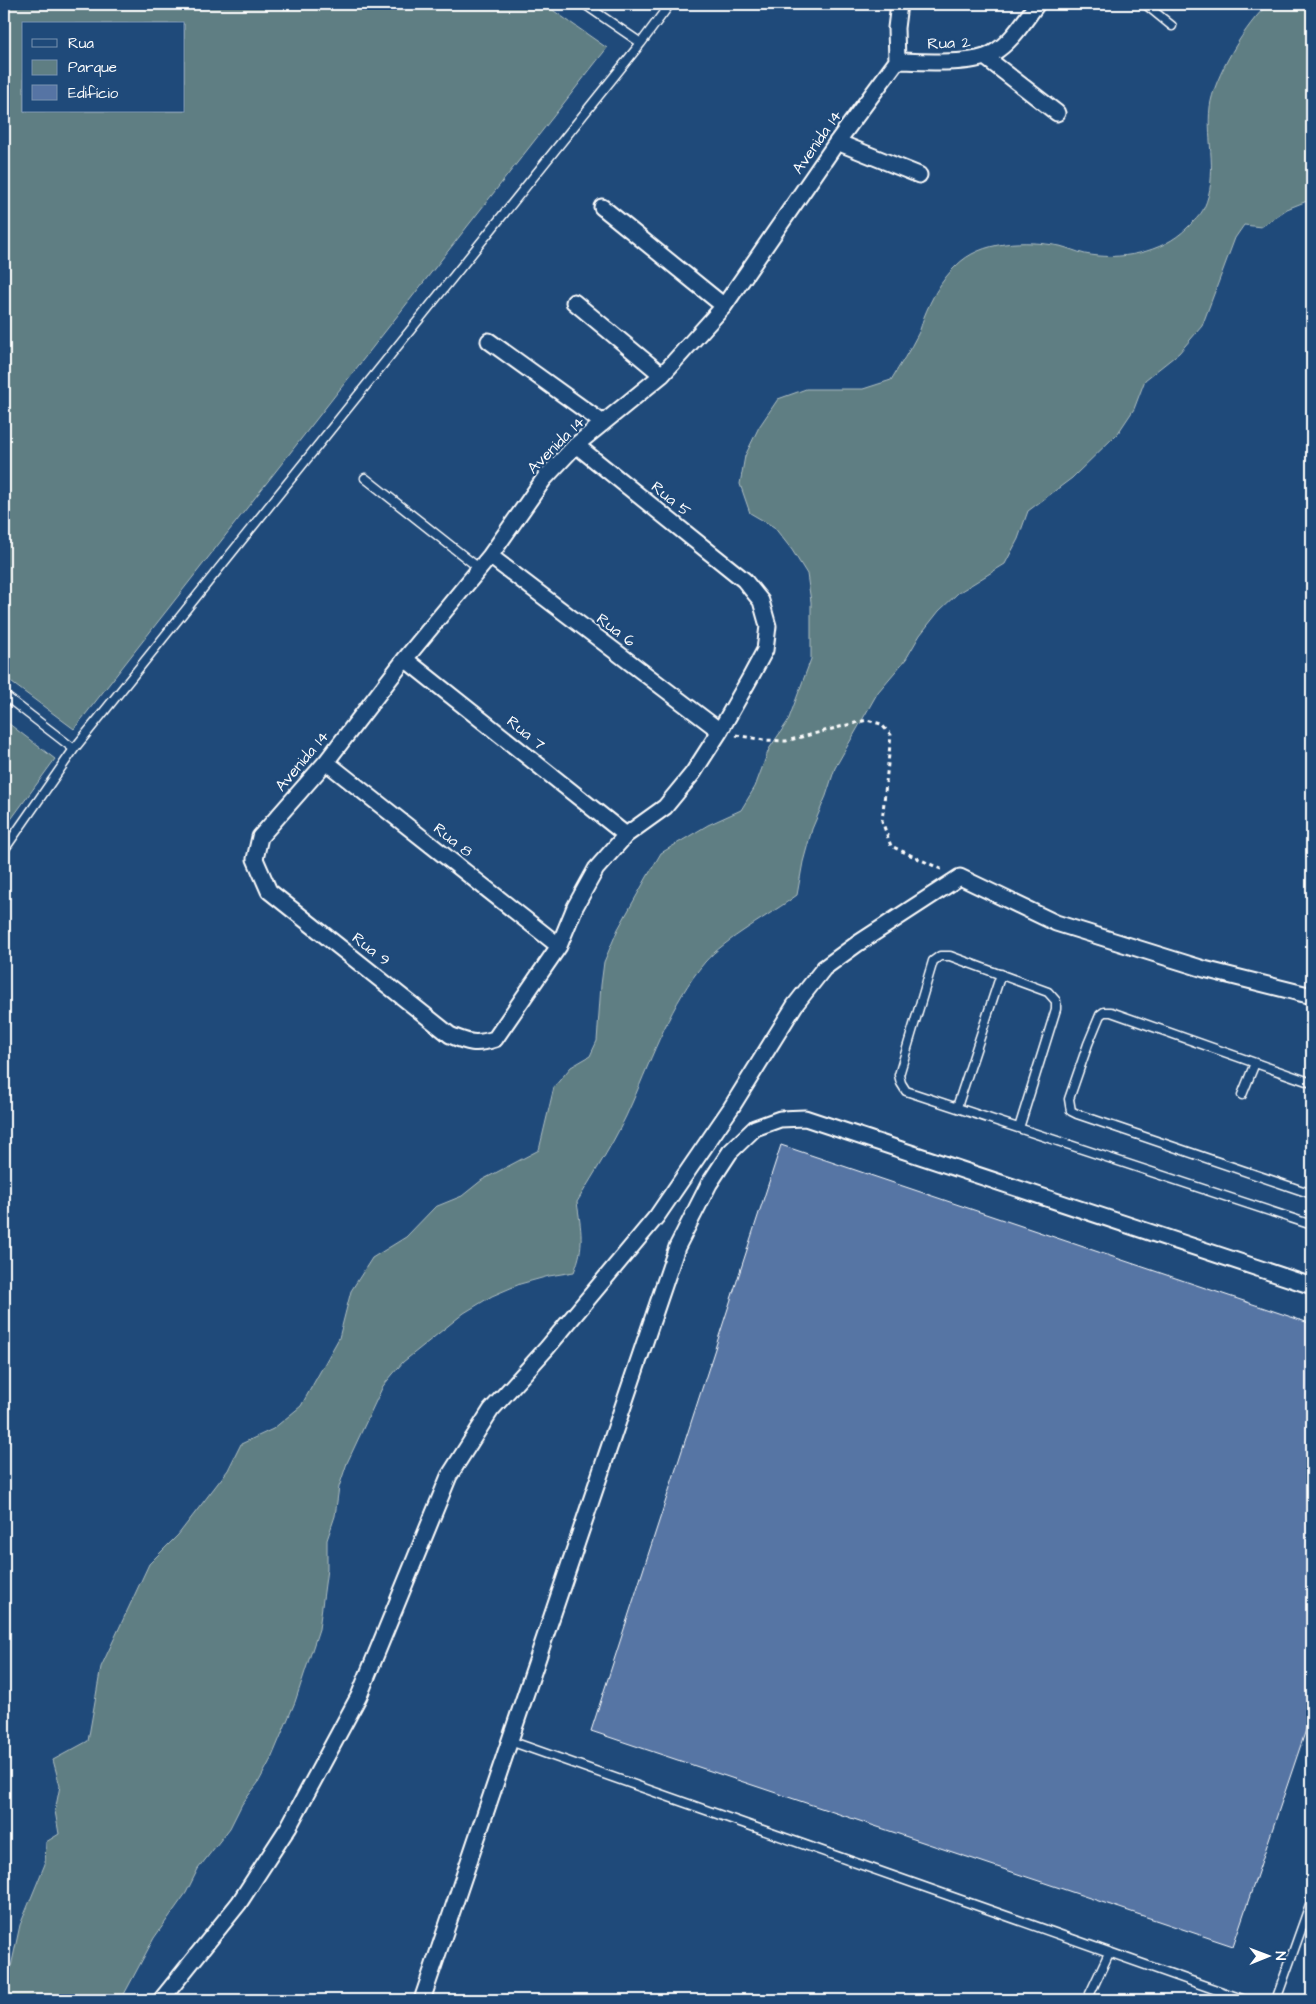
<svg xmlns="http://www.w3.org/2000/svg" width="1316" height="2004" viewBox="0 0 1316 2004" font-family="'Architects Daughter',sans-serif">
<rect width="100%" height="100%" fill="#1f4a7a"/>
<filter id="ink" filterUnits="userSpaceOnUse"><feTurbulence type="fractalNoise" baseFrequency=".02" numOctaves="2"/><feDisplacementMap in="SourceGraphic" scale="10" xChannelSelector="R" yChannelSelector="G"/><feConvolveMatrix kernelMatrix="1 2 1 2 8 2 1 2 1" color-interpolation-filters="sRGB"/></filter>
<g filter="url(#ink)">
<!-- green -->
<path fill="#5f7e83" stroke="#afbec1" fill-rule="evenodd" d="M4,4H544L607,48L74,729L4,677ZM24,24H184V111H24Z
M1269,4H1312V199L1287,209L1261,227L1244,225L1235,238L1202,326L1179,353L1145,380L1134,409L1118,433L1072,478L1028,511L1018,539L1005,564L958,593L939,611L920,635L906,659L878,692L835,768L826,796L812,829L803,862L797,895C770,915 725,939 705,962C672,1001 652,1057 632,1103C617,1138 596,1170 577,1202C581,1230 585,1245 574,1272L549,1276L520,1284L492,1296L464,1313L403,1362L383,1386L347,1463L339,1487L335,1516L327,1540V1569L319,1629L295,1702L271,1759L258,1783L242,1804L230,1828L198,1869L186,1893L154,1938L121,2000H4V1981L9,1976L20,1925L45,1864L46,1842L59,1834L55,1811L60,1786L53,1760L88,1741L101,1667L149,1564L178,1535L228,1470L241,1444L273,1429L301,1406L339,1338L351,1291L372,1258L406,1237L435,1207L462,1196L482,1180L539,1150L554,1087L571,1067L590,1056L597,1041L601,985L604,962L618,929L647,877L661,853L708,825L741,810L755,787L769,749L788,721L811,659V602L807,574L792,550L774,527L750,513L740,484L745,456L759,427L778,399L806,389H863L891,380C900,365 910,350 918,334C921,329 922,322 924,317C931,299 942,279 956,266C981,240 1026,240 1060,246C1068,248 1077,252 1085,254C1119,261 1162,253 1187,228C1193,222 1201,215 1204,208C1219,175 1206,141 1210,107C1213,79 1247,21 1269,4Z
M4,720L55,759L4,829Z"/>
<!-- building -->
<path fill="#5674a4" stroke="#fff" d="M781,1145L1312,1324V1712L1233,1946L591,1731Z"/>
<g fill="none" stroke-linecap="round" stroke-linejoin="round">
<defs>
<path id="service" d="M584,4L641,43
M1145,4L1172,26
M365,478L480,569
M4,695L74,749
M4,850L74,749L641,43L670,4
M1312,1083L1111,1012H1104L1100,1015L1088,1044L1069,1099L1071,1111L1077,1114L1312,1194
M1242,1095L1255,1063
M957,1107L1001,974
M1019,1128L1056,1009V1001L1048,992L950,956H940L933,961L899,1075L901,1083L906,1091L1312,1225
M510,1741L1245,2000
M1087,2000L1109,1953
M1276,2000L1312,1899"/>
<path id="minor" d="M985,57L1057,113
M897,61C922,61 973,66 993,53C1012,42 1024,21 1037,4
M897,61L896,28L899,4
M837,142L919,175
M602,207L724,306
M574,302L662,375
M489,341L603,423
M576,445L744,580L761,601L768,626L765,650L750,678L720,731L693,773L665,807L626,835L596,869L575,907L559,946L495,1039C476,1045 468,1043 450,1035L269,891L255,859L260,837L326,762L405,659L490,556L544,479L576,445L662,375L724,306L837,142L897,61
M490,556L720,731
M405,659L626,835
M326,762L559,946
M161,2000L239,1903L289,1826L359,1696L449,1476L491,1410L547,1348L657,1216L731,1108L795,1005L824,968L857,944L960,877L1056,923L1204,969L1312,996
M422,2000L677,1247L709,1184L730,1152L755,1128L780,1119L805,1118L1312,1286"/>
</defs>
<!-- service casing -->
<use href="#service" stroke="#fff" stroke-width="11"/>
<!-- minor casing -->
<use href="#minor" stroke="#fff" stroke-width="19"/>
<!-- path -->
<path stroke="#fff" stroke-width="3" stroke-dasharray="4 4" stroke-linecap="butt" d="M736,735L764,740L786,741L867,720L881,724L891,735L882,821L891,846L943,870"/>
<!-- service -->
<use href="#service" stroke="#1f4a7a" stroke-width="8"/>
<!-- minor -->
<use href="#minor" stroke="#1f4a7a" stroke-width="15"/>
</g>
</g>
<g text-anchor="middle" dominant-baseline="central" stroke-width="4.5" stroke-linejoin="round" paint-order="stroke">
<!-- street labels -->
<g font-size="16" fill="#fff" stroke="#1f4a7a">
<text transform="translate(949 43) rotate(-2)">Rua 2</text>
<text transform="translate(817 142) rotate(-55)">Avenida 14</text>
<text transform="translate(556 445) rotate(-45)">Avenida 14</text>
<text transform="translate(671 499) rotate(39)">Rua 5</text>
<text transform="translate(616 630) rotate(37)">Rua 6</text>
<text transform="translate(526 733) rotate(39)">Rua 7</text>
<text transform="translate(302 761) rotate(-50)">Avenida 14</text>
<text transform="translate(453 840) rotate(38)">Rua 8</text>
<text transform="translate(371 949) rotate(38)">Rua 9</text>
</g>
</g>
<!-- margin -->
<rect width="1316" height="2004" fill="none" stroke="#1f4a7a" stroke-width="20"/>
<rect x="10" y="10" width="1296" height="1984" fill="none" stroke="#fff" stroke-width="2" filter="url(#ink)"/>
<!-- legend -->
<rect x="22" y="22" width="162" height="90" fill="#1f4a7a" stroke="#7992af"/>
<rect x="32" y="39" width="25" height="8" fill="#1f4a7a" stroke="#7992af"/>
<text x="68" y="48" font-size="15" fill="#ffffff">Rua</text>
<rect x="32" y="60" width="25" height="15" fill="#5f7e83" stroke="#7992af"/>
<text x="68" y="72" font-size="15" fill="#ffffff">Parque</text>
<rect x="32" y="85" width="25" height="15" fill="#5674a4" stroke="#7992af"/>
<text x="68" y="98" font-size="15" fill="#ffffff">Edifício</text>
<!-- north arrow -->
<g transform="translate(1268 1956) rotate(89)" stroke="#1f4a7a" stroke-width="4" paint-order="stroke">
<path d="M0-4L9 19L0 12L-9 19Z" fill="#ffffff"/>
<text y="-8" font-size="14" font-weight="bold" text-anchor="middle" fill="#ffffff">N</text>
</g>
</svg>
